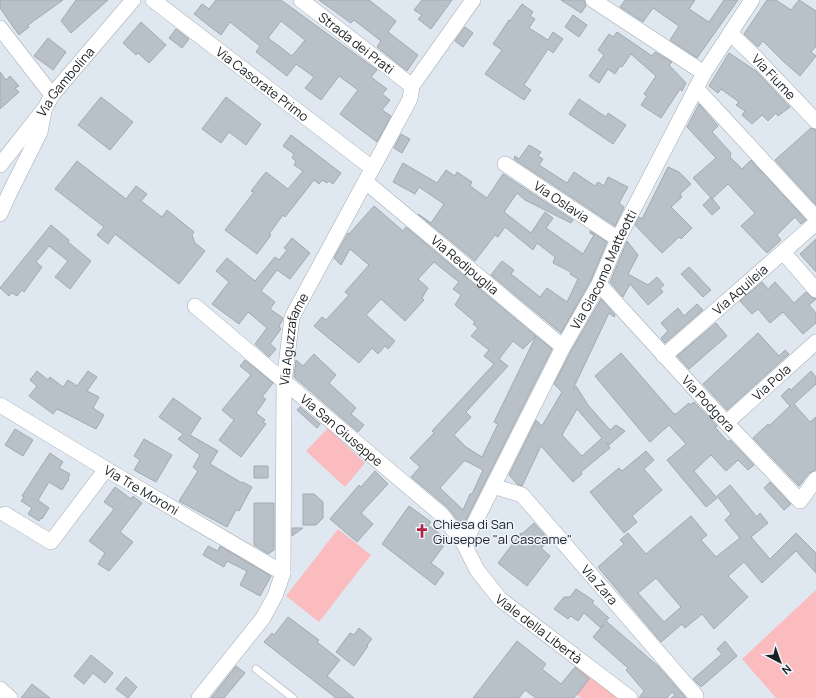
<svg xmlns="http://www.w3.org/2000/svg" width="816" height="698" viewBox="0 0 816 698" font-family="Manrope,sans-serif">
<rect width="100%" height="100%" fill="#dfe8f0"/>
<!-- green -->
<path fill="#fabcbf" d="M328,428L365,463L345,487L306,451Z
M338,529L371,555L319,622L286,596Z
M816,590V698H776L742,659Z
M577,666L618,698H581L562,684Z"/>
<!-- building -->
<path fill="#b8c0c8" stroke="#a1a9b1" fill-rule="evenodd" d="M0,0H63L28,25L29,27L19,35L0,8Z
M76,0H108L71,33L61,21Z
M216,0H281L377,70L371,77L387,89L382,94L390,100L382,110L391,116L377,142L340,114L358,90L339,76L321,100L305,88L314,77L296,64L287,76L256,52L260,46L230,22L221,35L194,14L202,4L209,9ZM281,21L305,40L292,56L268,38Z
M319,0H369L396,21L388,32L418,55L407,71L377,47L381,41L354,20L351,23Z
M422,0H452L431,29L418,19L422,15L414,10Z
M561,0H584L586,6L581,13Z
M625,0H695L689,9L709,22L724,0H738L697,58L670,40L679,26L653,8L643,22L620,7Z
M767,0H776L791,10L799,0L816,11V46L811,52L816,56L800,76L783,61L763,41L758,47L744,34Z
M522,4L533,12L530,16L535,19L529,28L548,40L553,32L563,39L553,53L548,49L524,85L531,90L524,100L485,74L502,50L493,44L509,20L510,21Z
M573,15L587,25L579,37L565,27Z
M141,22L166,45L149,63L138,53L136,55L123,43Z
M465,27L473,33L463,47L455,41Z
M176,29L189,39L182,48L169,38Z
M617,32L652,56L655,52L672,62L669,65L686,83L682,91L680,89L661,118L641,105L647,96L644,94L656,76L631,54L622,67L620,66L615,74L608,69L599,83L589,76L604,55L598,50L609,34L613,37Z
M48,38L66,52L53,70L34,56Z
M729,53L756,71L790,107L778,116L776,113L768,121L762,115L752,124L742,115L745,111L736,105L739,102L721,89L718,93L709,86Z
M0,72L6,80L10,76L19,86L15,88L19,92L0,109Z
M101,97L133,122L110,150L78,125Z
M226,97L261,124L246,145L229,132L221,143L202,129Z
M579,99L606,117L608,113L626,125L613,144L569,114Z
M699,104L718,126L712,132L731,153L730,157L742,169L751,160L806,220L801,224L795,217L777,235L781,240L767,253L741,226L755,213L728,184L712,199L693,178L716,158L687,127Z
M811,128L816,130V205L775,160Z
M401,134L410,139L402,153L394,148Z
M291,135L341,173L333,184L329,181L327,183L322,180L319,184L314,180L285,217L283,215L269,234L271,235L257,254L225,230L254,192L251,191L266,172L288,189L303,171L294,165L296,161L292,158L294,154L283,146Z
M529,145L541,152L538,156L543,159L539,165L567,183L574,172L595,186L598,182L604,186L608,177L628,187L619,203L624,207L615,226L514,159L515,156L519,159Z
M77,161L126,199L136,186L147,194L141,201L162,217L167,210L194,232L192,235L195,243L205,251L179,284L115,234L108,244L97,235L104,227L55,189Z
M403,163L437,183L446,170L455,176L457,172L472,182L470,186L487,198L503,174L573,220L571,223L525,200L517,193L504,212L531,233L545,212L553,218L546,228L583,254L594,235L590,233V231L607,242L591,280L561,333L491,275L502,261L514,270L511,274L540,297L547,288L567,302L578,279L570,274L571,272L553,263L555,257L537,243L533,250L505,227L498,237L495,235L475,261L418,214L431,223L444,204L419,187L415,194L393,182Z
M668,167L679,172L691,184L680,194L682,197L671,207L692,228L681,239L679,237L662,253L635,225L639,217L642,219Z
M711,197L720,208L712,215L703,205Z
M374,206L403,231L406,227L536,336L523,349L513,341L499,359L508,366L466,412L471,417L454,435L466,447L482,457L498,424L494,422L536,336L552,349L464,524L458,521L448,508L411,477L420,467L410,458L434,433L432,431L494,364L484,356L489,350L471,336L478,328L473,324L475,322L455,305L461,295L453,289L459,282L434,262L418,279L428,288L422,298L424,300L405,321L381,299L366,315L395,341L388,349L385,346L378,354L372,348L359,363L314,326L322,317L326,320L349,295L345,292L369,265L350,249L341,265L334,258L348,233L349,234ZM464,461H466L483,470L472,494H470L463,510L440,488Z
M51,225L69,240L68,242L91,261L70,289L55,277L68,261L49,246L36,262L42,267L24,292L22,290L17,296L12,293L9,296L0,288Z
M292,238L310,253L290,279L277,270L261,291L275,302L270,309L283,318L282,321L279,326L281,329L270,344L276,349L269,357L255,344L267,328L248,312L239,324L212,304L229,282L216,271L227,258L255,281L275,257L279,260L287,250L284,248Z
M816,239V272L800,254Z
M627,241L638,255L628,274L648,285L657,277L664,285L660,288L663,292L648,305L630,284L623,297L610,282Z
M689,267L711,290L703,297L681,274Z
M762,282L768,289L775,282L794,303L806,292L813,298L816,299L809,305L816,313V323L803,334L783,312L770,323L758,309L752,314L740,301Z
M601,299L615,315L614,317L609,313L573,389L576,386L588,405L610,430L616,425L625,431L609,445L606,442L610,448L581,472L582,474L573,482L541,446L522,486L517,484L509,475L536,420L542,426L562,392L554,384L571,351ZM577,409L602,438L582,456L562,435Z
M697,304L703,310L665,343L661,338L668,331L661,323L678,308L684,316Z
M716,323L727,336L689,369L677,356Z
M758,333L779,356L785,350L789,354L727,410L703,384Z
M621,353L674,414H676L689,403L690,405L694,402L717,426L715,427L728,442L730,440L754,465L748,470L738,460L726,471L711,455L694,471L717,498L706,507L667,460L686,444L669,425L650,442L595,376Z
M314,354L336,375L329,383L356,408L351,414L364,425L358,432L294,377L296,360L303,366Z
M245,360L273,383L262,397L266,399L256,413L265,420L263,422L266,424L241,457L219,440L234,420L222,410L251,375L240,366Z
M37,371L48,380L50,377L63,387L68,380L77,386L88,371L97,377L87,391L99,397L93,408L104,415L96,429L57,409L53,414L29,396L37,386L30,380Z
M811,371L816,377V384L794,404L810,422L816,417V470L809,473L799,486L753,438L768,424L769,426L790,406L781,396L789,388L791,390Z
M173,398L201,418L190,435L218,451L210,464L242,483L243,482L252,487L239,511L236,510L227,527L179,501L198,471L193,467L200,455L178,439L183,434L159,417Z
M300,407L320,424L317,428L297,410Z
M15,429L33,440L23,456L5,445Z
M144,439L172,455L156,482L134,470L140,460L134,456Z
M646,451L654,460L644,469L662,490L632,516L637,522L624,533L590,492L619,468L622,471Z
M50,453L63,462L59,468L70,474L68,478L69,479L62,490L49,482L38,500L49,508L42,519L41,518L39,521L28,514L32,508L21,501L24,497L22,496Z
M254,466H268V478H254Z
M375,471L388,484L361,513L373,524L357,542L330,519L359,485L361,487Z
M770,482L791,504L784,510L764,488Z
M730,485L757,517L760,513L768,523L751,537L770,559L796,533L816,553V573L796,551L762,583L744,562L728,576L748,597L714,629L702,614L685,628L682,624L661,642L598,567L624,544L620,540L628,533L646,554L691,516L707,535L701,540L716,557L740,538L725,520L731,514L717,496ZM656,578L681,607L664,622L638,593Z
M115,487L131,499L133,496L142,503L120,532L133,542L109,571L98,564L105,553L89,541L114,509L104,502Z
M303,494H314L323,502V518L316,525H303Z
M254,503H274V550L268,554L254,545Z
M409,506L431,522L428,525L448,540L431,563L444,573L435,585L382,544Z
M534,523L550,541L541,548L550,556L527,586L498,563L521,533L522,534Z
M292,528H303L292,536Z
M208,546L218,551L220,546L271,576L260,596L240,585L247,571L227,561L224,567L203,555Z
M576,589L594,601L592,603L609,618L606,621L659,667L686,698H671L675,695L672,692L667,698H639L644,691L626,670L628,668L593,637L604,624L601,628L584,613L578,621L571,616L568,619L554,609L564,597H570Z
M288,617L319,640L317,642L340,660L327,676L354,698H336L264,642L272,633L274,635Z
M359,628L372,639L367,645L368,646L354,666L336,652L350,633L354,635Z
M517,641L546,664L542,669L561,684L575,667L589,679L574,698H536L525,690L519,698H473Z
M725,641L737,656L701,687L693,679L722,654L717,649Z
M91,655L113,673L105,683L93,673L84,684L74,676Z
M236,666L245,673L224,698H211Z
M126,677L137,687L128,698L116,689Z
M32,684L50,698H21Z"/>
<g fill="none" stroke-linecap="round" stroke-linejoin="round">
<defs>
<path id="service" d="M256,669L293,698"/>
<g id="minor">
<path id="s1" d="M153,0L372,168"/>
<path id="s2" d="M301,0L412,86"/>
<path d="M593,0L704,73"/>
<path d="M0,28L52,95"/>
<path id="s3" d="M730,33L756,58L816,121"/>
<path d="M696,88L816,218"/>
<path id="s4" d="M505,164L618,239"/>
<path id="s5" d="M0,165L45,108L52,95L133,0"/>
<path id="s6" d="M366,182L563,347"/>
<path d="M0,214L10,192L40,132L44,111"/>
<path d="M783,252L816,290"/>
<path id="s7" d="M599,284L704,399L800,501L816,479"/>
<path id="s8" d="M195,306L442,515L464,544L477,570L500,599L630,698"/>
<path id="s9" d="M664,356L816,223"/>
<path id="s10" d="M0,405L106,469L283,573"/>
<path id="s11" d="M726,423L816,342"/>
<path id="s12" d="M493,486L522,495L696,696"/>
<path d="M5,514L51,542L106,469"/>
<path id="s13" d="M464,544L563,347L599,284L618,239L704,73L752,0"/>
<path d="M0,689L10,698"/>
<path id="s14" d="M199,698L263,618L275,596L283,573L284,382L292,317L410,99L412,86L473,0"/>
</g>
</defs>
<!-- service casing -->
<use href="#service" stroke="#a4acb4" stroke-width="8"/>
<!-- minor casing -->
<use href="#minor" stroke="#a4acb4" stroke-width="16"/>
<!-- service -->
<use href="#service" stroke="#fff" stroke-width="7"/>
<!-- minor -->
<use href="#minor" stroke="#fff" stroke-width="15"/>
</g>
<!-- icons -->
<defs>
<symbol id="church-bare" viewBox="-9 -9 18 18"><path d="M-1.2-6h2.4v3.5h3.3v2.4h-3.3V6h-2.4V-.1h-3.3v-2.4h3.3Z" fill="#b62443" stroke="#ecf5fd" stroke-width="2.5" paint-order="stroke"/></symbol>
</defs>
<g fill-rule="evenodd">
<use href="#church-bare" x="412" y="521" width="20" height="20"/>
</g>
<g text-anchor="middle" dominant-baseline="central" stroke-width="3" stroke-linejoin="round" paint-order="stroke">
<!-- street labels -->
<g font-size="13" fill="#1c1f22" stroke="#ecf5fd">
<text stroke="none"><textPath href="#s2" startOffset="70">Strada dei Prati</textPath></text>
<text stroke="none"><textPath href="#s3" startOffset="62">Via Fiume</textPath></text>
<text stroke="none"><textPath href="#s5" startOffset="106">Via Gambolina</textPath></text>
<text stroke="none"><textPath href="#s1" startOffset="138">Via Casorate Primo</textPath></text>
<text stroke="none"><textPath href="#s4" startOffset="68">Via Oslavia</textPath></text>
<text stroke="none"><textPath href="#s6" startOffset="129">Via Redipuglia</textPath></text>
<text stroke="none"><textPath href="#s13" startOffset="308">Via Giacomo Matteotti</textPath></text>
<text stroke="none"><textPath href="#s9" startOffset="101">Via Aquileia</textPath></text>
<text stroke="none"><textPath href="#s14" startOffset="387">Via Aguzzafame</textPath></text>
<text stroke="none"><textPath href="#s11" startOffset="61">Via Pola</textPath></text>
<text stroke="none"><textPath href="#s7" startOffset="162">Via Podgora</textPath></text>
<text stroke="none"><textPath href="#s8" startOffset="192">Via San Giuseppe</textPath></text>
<text stroke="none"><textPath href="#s10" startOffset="165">Via Tre Moroni</textPath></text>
<text stroke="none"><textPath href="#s12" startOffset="149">Via Zara</textPath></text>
<text stroke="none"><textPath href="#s8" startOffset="475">Viale della Libertà</textPath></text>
</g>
<!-- poi labels -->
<g font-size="13" fill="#1c1f22" stroke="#ecf5fd" text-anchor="start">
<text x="433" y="524">Chiesa di San<tspan x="433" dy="15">Giuseppe "al Cascame"</tspan></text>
</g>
</g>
<!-- north arrow -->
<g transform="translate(780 662) rotate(139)" stroke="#ecf5fd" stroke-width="3" paint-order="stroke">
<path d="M0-3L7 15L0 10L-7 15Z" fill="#1c1f22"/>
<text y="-6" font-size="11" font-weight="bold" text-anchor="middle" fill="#1c1f22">N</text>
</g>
</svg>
